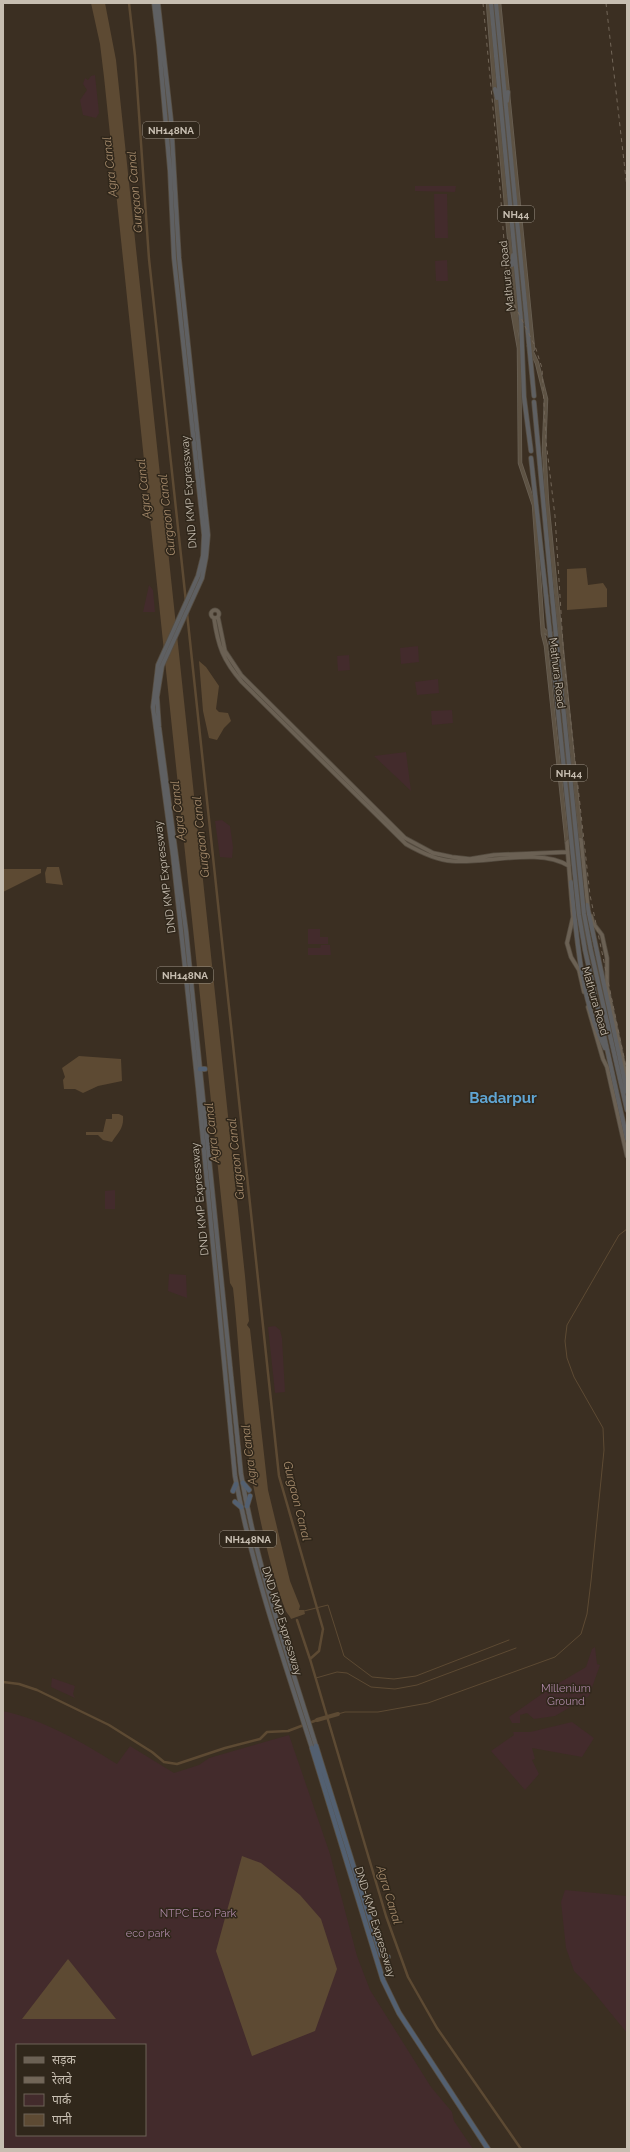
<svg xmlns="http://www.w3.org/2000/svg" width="630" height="2152" viewBox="0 0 630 2152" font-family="Raleway,'Noto Sans Devanagari',sans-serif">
<rect width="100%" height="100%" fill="#3b2f22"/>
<!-- green -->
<path fill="#432b2c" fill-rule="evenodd" d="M95,75L99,113L96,118L83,115L80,100L87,90L83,84L85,78L88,80L91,76Z
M415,186H456L455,192L415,191Z
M434,194H447L448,238H435Z
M447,260L448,281H436L435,261Z
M149,585L153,590L155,612H143Z
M418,646L419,662L401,664L400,648Z
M349,655L350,670L338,671L337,656Z
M438,679L439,693L417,695L415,682Z
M452,710L453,723L432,725L431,711Z
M406,752L411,791L374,756Z
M222,820L230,826L233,847L232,858L220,857L215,821Z
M308,929H320V937H328V944H308Z
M321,945H330L331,955H308V948H320Z
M115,1190V1209H105V1191Z
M169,1274L186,1275L187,1298L168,1291Z
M275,1326L280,1330L282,1338L285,1392L275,1393L268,1327Z
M595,1647L597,1664L600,1665L589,1696L555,1716L534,1719L527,1713L520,1715V1723H512L509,1717L549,1689L586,1667L592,1649Z
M52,1678L75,1686L73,1694L75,1698L51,1687Z
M3,1711C44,1720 82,1742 117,1764L130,1746L174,1773L199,1765L209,1758L289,1735L330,1854L357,1956L370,1990L431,2087L452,2112L454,2121L473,2149H3ZM17,2045H145V2135H17Z
M572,1722L594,1738L582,1757L532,1748L535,1759L532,1760L539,1774L525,1790L491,1751L514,1735L513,1732H530Z
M565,1890L627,1896V2033L587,1984L574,1971L566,1948L561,1902Z"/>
<!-- water -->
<path fill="#5d4a33" d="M91,3H105L116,60L245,1276L249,1321L247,1325L250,1329L268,1490L290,1581L300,1606L299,1610H304L305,1614L291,1619C289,1614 286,1613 285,1609C273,1577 265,1542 258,1509C242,1437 241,1361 233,1288L230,1283L104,77L100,44Z
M586,568L588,585L603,583L607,589V607L567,610V569Z
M199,661L206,667L219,686L216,709L219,712L228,713L231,721L224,728L217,740L209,738L203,711Z
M47,867H59L63,885L46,883L45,873Z
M3,869H41V873L3,892Z
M79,1056L121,1059L122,1081L98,1086L83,1093L75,1089H64L63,1080L65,1077L62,1068Z
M112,1114H119L123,1116C124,1129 118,1132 112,1142L103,1140L98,1135H86V1132H103L106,1119H112Z
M242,1856L261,1863L277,1876L300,1895L321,1919L337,1969L315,2031L252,2056L216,1951Z
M68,1959L116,2019H22Z"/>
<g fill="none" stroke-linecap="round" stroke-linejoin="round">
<!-- stream -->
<path stroke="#5d4a33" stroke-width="1" d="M304,1611L328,1605L344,1656L372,1677L394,1679L416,1676L509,1640
M316,1678L337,1672L347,1673L371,1687L395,1689L417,1685L516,1648
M338,1714L345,1712H378L428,1703L555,1657L581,1634L587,1614L591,1581L604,1450L603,1428L574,1377L567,1358L565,1341L567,1325L619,1235L627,1229"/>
<!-- canal -->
<path stroke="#5d4a33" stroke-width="2.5" d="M129,3L135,56L149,259L186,602
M187,613L279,1476L323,1629L319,1651L310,1659
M297,1620L310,1659L386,1916L408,1977L437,2028L521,2149
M3,1682L19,1684L37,1690L109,1725L152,1752L164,1762L177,1764L225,1748L260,1739L267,1732L288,1731L317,1720"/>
<!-- river -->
<path stroke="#5d4a33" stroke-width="4" d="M317,1720L338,1714"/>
<defs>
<path id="secondary" d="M488,3L495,91
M499,3L533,349
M496,96L511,258
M512,264L517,324L521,335
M514,294L511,303L519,348L520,463L534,505L543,634L546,646L567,843
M529,346L537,363L546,399L544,448L547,502L581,840
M543,629L549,635L556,633"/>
<path id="primary" d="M211 614a4 4 0 1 1 8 0a4 4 0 1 1-8 0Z
M218,617L225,651L241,675L405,838L433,853L452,857L470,859L494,855L568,852
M214,618C218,646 223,660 242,682L406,844C420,852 436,860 452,861C487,864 539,847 569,866
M578,885L581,902
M582,910V926
M591,916L593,923L602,935L607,958V987L627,1080
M584,992L579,970L571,957L567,943L573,917L567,843L572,838L581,840L588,908
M588,1007L603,1059L607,1067L627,1156"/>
<path id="trunk" d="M154,3L159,45L170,171L174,258L204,535L203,556L198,576L158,665L153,707L173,856L198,1088L235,1476C252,1568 283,1658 312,1748
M158,3L171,120L179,258L208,535L206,557L202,578L162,666L157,697L159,727L186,931L241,1474C257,1567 288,1656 316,1746
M491,3L521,320L524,397L531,451
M496,3L534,396
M495,89L497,98
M507,101L508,92
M512,265L513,255
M534,402L552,595
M531,458L546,595
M571,882C577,937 580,998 605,1048
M587,905L627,1092
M585,950L627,1139
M591,951L627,1110"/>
<path id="motorway" d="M200,1069H205
M243,1483L249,1490
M233,1491L236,1484
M235,1502L241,1507
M247,1506L250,1496
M316,1746L381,1955L388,1957
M312,1748L383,1980L399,2013L488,2149"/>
</defs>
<!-- secondary casing -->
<use href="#secondary" stroke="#696054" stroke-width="4.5"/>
<!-- primary casing -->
<use href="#primary" stroke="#544b3f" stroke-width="5"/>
<!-- trunk casing -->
<use href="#trunk" stroke="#564d41" stroke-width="5.5"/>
<!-- motorway casing -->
<use href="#motorway" stroke="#564d41" stroke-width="6"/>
<!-- secondary -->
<use href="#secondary" stroke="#5e5344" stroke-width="3"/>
<!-- primary -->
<use href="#primary" stroke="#6b6154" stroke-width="3.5"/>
<!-- trunk -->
<use href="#trunk" stroke="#5f6062" stroke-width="4"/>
<!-- motorway -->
<use href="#motorway" stroke="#536071" stroke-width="4.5"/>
<!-- rail -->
<path stroke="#726658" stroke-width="1" stroke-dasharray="4 4" stroke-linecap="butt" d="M483,3L498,161L507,281L511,298L535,346L542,368L546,441L555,516L564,660L590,895L627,1072
M606,3L627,188"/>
<defs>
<path id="trunk-bridge" d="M546,595L579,915L585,950
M552,595L584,914L591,951"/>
</defs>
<!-- trunk-bridge casing -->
<use href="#trunk-bridge" stroke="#564d41" stroke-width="5.5" stroke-linecap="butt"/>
<!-- trunk-bridge -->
<use href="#trunk-bridge" stroke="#5f6062" stroke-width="4"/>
</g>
<g text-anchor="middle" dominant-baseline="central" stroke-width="3" stroke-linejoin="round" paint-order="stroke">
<!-- shield labels -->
<g fill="#30271b" stroke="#9a9184" stroke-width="1">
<rect x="143" y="122" width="56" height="16" rx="3"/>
<rect x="498" y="206" width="36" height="16" rx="3"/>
<rect x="551" y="765" width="36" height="16" rx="3"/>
<rect x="157" y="967" width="56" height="16" rx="3"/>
<rect x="220" y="1531" width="56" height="16" rx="3"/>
</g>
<g font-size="10" font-weight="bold" fill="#c7beb1">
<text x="171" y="130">NH148NA</text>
<text x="516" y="214">NH44</text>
<text x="569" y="773">NH44</text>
<text x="185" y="975">NH148NA</text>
<text x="248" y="1539">NH148NA</text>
</g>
<!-- street labels -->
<g font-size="11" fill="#c7beb1" stroke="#30271b">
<text transform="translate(507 276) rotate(-96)">Mathura Road</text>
<text transform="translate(189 492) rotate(-94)">DND KMP Expressway</text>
<text transform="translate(557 673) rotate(83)">Mathura Road</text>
<text transform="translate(165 877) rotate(-97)">DND KMP Expressway</text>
<text transform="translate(595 1001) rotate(74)">Mathura Road</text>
<text transform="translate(200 1199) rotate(-95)">DND KMP Expressway</text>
<text transform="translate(282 1621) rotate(73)">DND KMP Expressway</text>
<text transform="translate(375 1922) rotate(73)">DND-KMP Expressway</text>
</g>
<!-- park labels -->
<g font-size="11" fill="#ac87a5" stroke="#30271b">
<text x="566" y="1688">Millenium<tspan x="566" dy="13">Ground</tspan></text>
<text x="198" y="1913">NTPC Eco Park</text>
<text x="148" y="1933">eco park</text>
</g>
<!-- water labels -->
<g font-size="12" font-style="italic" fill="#a58a6b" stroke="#30271b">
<text transform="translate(110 167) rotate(-96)">Agra Canal</text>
<text transform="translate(135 192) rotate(-95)">Gurgaon Canal</text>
<text transform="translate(144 489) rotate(-96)">Agra Canal</text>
<text transform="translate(167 515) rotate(-96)">Gurgaon Canal</text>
<text transform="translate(178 811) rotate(-96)">Agra Canal</text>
<text transform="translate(201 837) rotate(-96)">Gurgaon Canal</text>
<text transform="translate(212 1133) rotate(-96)">Agra Canal</text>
<text transform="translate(236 1159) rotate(-96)">Gurgaon Canal</text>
<text transform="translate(249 1455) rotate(-97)">Agra Canal</text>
<text transform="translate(297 1501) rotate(76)">Gurgaon Canal</text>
<text transform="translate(389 1895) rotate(73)">Agra Canal</text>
</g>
<!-- district labels -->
<g font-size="15" font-weight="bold" fill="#60a5d3" stroke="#30271b">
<text x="503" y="1098">Badarpur</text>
</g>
</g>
<!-- border -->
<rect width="630" height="2152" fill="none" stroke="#c7beb1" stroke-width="8"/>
<!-- legend -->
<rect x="16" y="2044" width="130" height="92" fill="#30271b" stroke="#6c6357"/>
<rect x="24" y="2057" width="20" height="6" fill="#6b6154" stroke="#6c6357"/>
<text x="52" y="2064" font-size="12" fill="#c7beb1">सड़क</text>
<rect x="24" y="2077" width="20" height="6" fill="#726658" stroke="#6c6357"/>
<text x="52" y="2084" font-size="12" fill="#c7beb1">रेलवे</text>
<rect x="24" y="2094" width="20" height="12" fill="#432b2c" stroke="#6c6357"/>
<text x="52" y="2104" font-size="12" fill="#c7beb1">पार्क</text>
<rect x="24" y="2114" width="20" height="12" fill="#5d4a33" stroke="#6c6357"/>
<text x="52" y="2124" font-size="12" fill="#c7beb1">पानी</text>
</svg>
